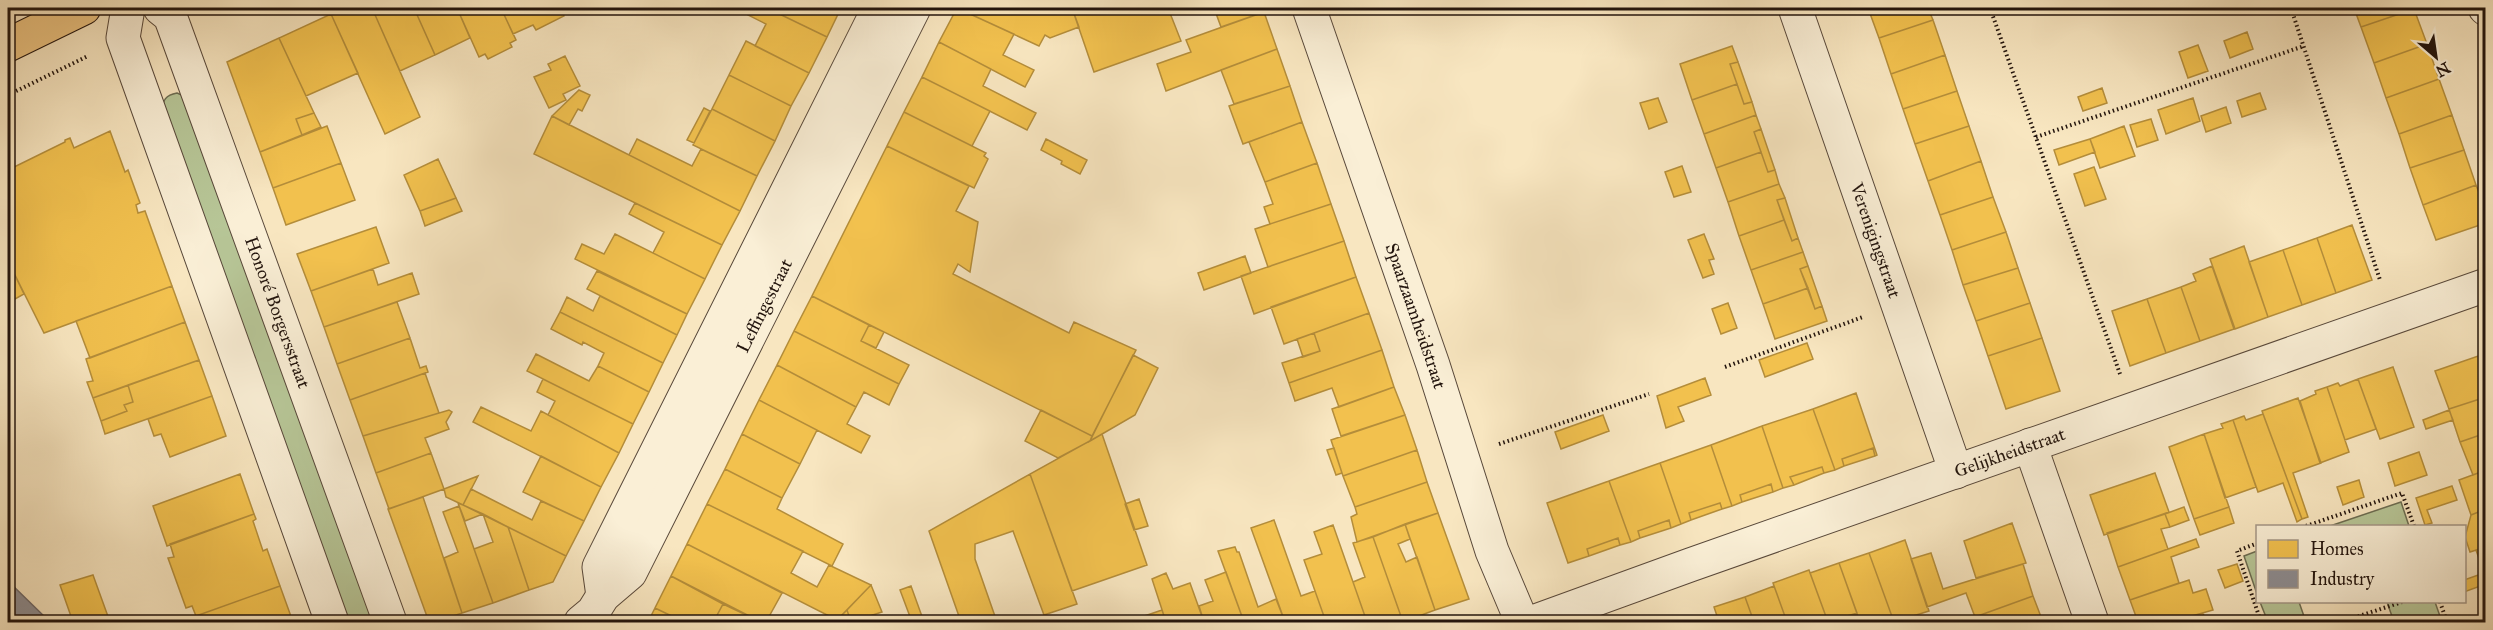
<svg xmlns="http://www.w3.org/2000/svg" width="2493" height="630" viewBox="0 0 2493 630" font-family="'IM FELL Great Primer',serif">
<rect width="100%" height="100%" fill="#f8e6c0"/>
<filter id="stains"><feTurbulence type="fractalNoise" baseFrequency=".00333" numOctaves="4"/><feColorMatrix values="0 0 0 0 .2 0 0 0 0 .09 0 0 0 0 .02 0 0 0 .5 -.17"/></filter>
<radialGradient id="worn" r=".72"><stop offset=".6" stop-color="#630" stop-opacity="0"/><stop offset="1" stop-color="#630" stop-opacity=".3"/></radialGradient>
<!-- green -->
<path fill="#b7c697" stroke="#6c6d52" stroke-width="1.5" d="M177,93L184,96L374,618L361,622H348L163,111C162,100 166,95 177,93Z
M2401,502L2409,526H2330Z
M2257,551H2258L2257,594L2244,556Z
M2260,602H2299L2306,622H2268Z
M2387,602H2435L2442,622H2394Z"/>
<!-- homes -->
<path fill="#f2c14e" stroke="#b48d3a" stroke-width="1.5" d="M347,8H372L420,117L385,134L331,14Z
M372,8H414L435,55L400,71Z
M414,8H457L470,38L435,55Z
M457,8H501L516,40L510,43L512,47L488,59L485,54L479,57Z
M501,8H569L562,11L564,16L536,30L533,25L513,34Z
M752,8H767L827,37L809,73L755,46L766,24L748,15Z
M767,8H841L827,37Z
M957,8H1072L1079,27L1050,38L1045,35L1039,46Z
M957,8L1014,34L1003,55L1034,70L1025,87L939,42Z
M1072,8H1168L1181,41L1094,72Z
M1214,8H1262L1264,12L1221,27Z
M1868,8H1928L1933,20L1879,38Z
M2001,8H2019L2003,13Z
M2354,8H2414V9L2361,27Z
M2414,9L2427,44L2374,63L2361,27Z
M1264,12L1277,49L1166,91L1157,64L1191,52L1186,40Z
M331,14L358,73L306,96L279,38Z
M1933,20L1945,55L1891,74L1879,38Z
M2247,32L2253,49L2230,58L2224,41Z
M279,38L314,113L296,119L302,135L260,152L227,62Z
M746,41L809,73L791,106L729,75Z
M939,42L991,69L983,86L1036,113L1027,130L922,77Z
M2427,44L2439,79L2386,98L2374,63Z
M2198,45L2208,71L2188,78L2179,52Z
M1732,46L1738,62L1730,64L1737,84L1692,100L1680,64Z
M1277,49L1290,86L1234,104L1221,70Z
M1945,55L1957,91L1903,109L1891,74Z
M565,56L580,86L563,94L566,100L549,108L534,77L551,70L548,64Z
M1738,62L1752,102L1744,104L1730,64Z
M729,75L791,106L775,141L712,109Z
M922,77L990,111L972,146L904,112Z
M2439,79L2452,115L2399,134L2386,98Z
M1737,84L1744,104L1752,102L1756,115L1704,134L1692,100Z
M1290,86L1302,122L1243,144L1229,106Z
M2102,88L2107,103L2083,111L2078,97Z
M579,90L590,95L582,111L578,109L569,125L552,116Z
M1957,91L1969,126L1915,144L1903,109Z
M2260,93L2266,109L2242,117L2237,101Z
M1658,98L1667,122L1649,129L1640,103Z
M2193,98L2200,121L2166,134L2158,110Z
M2226,107L2231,123L2206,132L2201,116Z
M704,108L710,111L694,143L687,140Z
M712,109L775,141L757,176L693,145Z
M904,112L986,153L984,156L988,159L974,188L887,146Z
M314,113L321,127L302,135L296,119Z
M1756,115L1761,129L1754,132L1761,152L1716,168L1704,134Z
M2452,115L2464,150L2410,168L2399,134Z
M552,116L740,211L722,245L534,154Z
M2151,119L2158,140L2137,147L2130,125Z
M1302,122L1317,163L1265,182L1249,142Z
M327,126L341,163L273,188L260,152Z
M1969,126L1981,161L1928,181L1915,144Z
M2124,126L2135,156L2100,168L2090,139Z
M1761,129L1775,170L1768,172L1754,132Z
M110,131L125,172L128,170L140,203L136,205L138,213L145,211L172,286L44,333L8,261V170L65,142V140L70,138L74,148Z
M637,139L692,166L701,149L757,176L740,211L629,155Z
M1046,139L1087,160L1080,174L1061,164L1062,161L1041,150Z
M2090,139L2095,152L2059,165L2054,150Z
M887,146L969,186L956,211L978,222L970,272L958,264L953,274L1069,333L1074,322L1136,350L1092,436L812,296Z
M2464,150L2476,185L2423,205L2410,168Z
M1761,152L1768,172L1775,170L1779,184L1728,202L1716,168Z
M438,159L456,198L420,211L404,175Z
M1981,161L1993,197L1940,215L1928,181Z
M341,163L355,200L286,225L273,188Z
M1317,163L1331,204L1270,224L1264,207L1273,204L1265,182Z
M1682,166L1691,192L1674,197L1665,172Z
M2094,167L2106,199L2085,206L2074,174Z
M1779,184L1785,198L1777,200L1784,220L1739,236L1728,202Z
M2476,185L2486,210V223L2436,240L2423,205Z
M1993,197L2006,232L1952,250L1940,215Z
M456,198L462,211L425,226L420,211Z
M1785,198L1798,238L1792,241L1777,200Z
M635,203L722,245L705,279L653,253L664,232L629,214Z
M1331,204L1344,241L1268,267L1255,229Z
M1784,220L1792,241L1798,238L1803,252L1751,270L1739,236Z
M2352,225L2372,280L2336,293L2317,238Z
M376,227L389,263L311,291L297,254Z
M2006,232L2018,268L1963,285L1952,250Z
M615,234L705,279L687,314L575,259L582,244L604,254Z
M1704,234L1714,259L1709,260L1714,274L1703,278L1688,240Z
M2317,238L2336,293L2302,305L2283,250Z
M1344,241L1356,277L1254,314L1241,276Z
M2244,246L2268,317L2235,329L2210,259Z
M2283,250L2302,305L2268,317L2249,262Z
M1803,252L1808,266L1800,269L1808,288L1763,304L1751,270Z
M1245,256L1251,273L1204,290L1198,273Z
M8,261L24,294L8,303Z
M1808,266L1822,306L1815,309L1800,269Z
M2212,266L2234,329L2200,341L2181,287L2196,281L2193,274Z
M2018,268L2030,303L1976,321L1963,285Z
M373,269L378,285L412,273L419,294L324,327L311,291Z
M597,271L687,314L677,335L587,289Z
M1356,277L1369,313L1284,344L1271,307Z
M172,286L185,322L90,358L76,321Z
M2181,287L2200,341L2166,353L2147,299Z
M1808,288L1815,309L1822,306L1827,321L1775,339L1763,304Z
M600,296L677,335L663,363L560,312L567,297L593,311Z
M812,296L869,325L861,341L909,365L899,384L794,331Z
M2147,299L2166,353L2130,366L2112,311Z
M397,302L410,338L337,364L324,327Z
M1728,303L1737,328L1721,334L1712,309Z
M2030,303L2042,338L1988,356L1976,321Z
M560,312L663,363L649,392L598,366L604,353L583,342L582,345L551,329Z
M1369,313L1382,350L1289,383L1282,363L1320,351L1314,333Z
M185,322L199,360L93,398L87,382L93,381L86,359Z
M869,325L884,332L876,348L861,341Z
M794,331L899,384L889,405L864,392L856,407L777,365Z
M1314,333L1320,351L1303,357L1297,339Z
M410,338L420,368L426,366L428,372L350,400L337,364Z
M2042,338L2060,391L2006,409L1988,356Z
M1807,343L1813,359L1765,377L1759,360Z
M1382,350L1394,387L1339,407L1332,388L1295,401L1289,383Z
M536,354L589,381L598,366L649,392L633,424L527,371Z
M2484,354L2486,397L2449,409L2435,371Z
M1133,355L1158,368L1135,415L1090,441Z
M199,360L212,396L105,434L101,421L127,411L124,405L133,402L128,385Z
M777,365L856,407L847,424L870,436L861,453L759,400Z
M2393,367L2414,427L2380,439L2358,379Z
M425,373L439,413L363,436L350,400Z
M1705,378L1711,395L1678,407L1684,421L1666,428L1657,396Z
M543,379L633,424L619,453L548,415L555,401L537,392Z
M2358,379L2376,429L2345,440L2327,387L2338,383L2340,386Z
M128,385L133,402L124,405L127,411L101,421L93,398Z
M1394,387L1405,415L1341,436L1332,409Z
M2327,387L2349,452L2320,463L2300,401L2316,394L2315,391Z
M1856,393L1877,455L1875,456L1873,448L1842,459L1844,466L1835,470L1813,409Z
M212,396L226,436L170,457L161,434L154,436L148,419Z
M2486,397V433L2460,442L2449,409Z
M2298,398L2321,463L2293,473L2308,517L2302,519L2262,411Z
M759,400L817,430L800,464L742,434Z
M481,407L531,431L541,411L619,453L601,487L473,422Z
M1813,409L1835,470L1824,473L1822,467L1790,477L1794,485L1783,488L1762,426Z
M449,410L452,412L446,422L449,429L425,438L431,453L376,473L363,436Z
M1041,410L1092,436L1090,441L1058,458L1025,441Z
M2449,410L2453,420L2426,429L2423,420Z
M2263,414L2302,519L2297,522L2283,483L2258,492L2233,420L2244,416L2246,420Z
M1405,415L1417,450L1343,476L1331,440Z
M1603,415L1609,431L1561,449L1555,432Z
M2233,420L2256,487L2225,498L2204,434L2223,428L2221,424Z
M1762,426L1783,488L1773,492L1771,484L1740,495L1742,502L1732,506L1711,445Z
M2486,433V470L2473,475L2460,442Z
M742,434L800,464L782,498L725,469Z
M1102,434L1147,565L1072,591L1030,474Z
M2204,434L2229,507L2194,519L2169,447Z
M1711,445L1732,506L1722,509L1720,503L1689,513L1691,520L1681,524L1660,463Z
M1334,448L1342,473L1336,475L1327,450Z
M1873,448L1875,456L1844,466L1842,459Z
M1417,450L1427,482L1355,507L1343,476Z
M2419,452L2427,475L2395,486L2388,463Z
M431,453L444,489L389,509L376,473Z
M541,456L601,487L584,521L523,492Z
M1660,463L1681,524L1671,528L1669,520L1638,531L1640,538L1631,542L1609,481Z
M1822,467L1824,473L1794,485L1790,477Z
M725,469L782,498L777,509L843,544L832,566L707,504Z
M2486,470V509L2471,515L2459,480Z
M2155,473L2169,512L2104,535L2090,495Z
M240,474L254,514L167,546L153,506Z
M1030,474L1077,604L1044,615L1013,531L975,544V559L997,622H961L929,531Z
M478,476L463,505L446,497L444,489Z
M2359,480L2364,497L2343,505L2337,487Z
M1609,481L1631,542L1620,545L1618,538L1587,549L1589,556L1568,563L1547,503Z
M1427,482L1438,513L1357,542L1351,517L1357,514L1355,507Z
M1771,484L1773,492L1742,502L1740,495Z
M2452,486L2457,500L2427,510L2432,523L2425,525L2416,498Z
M471,489L532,520L541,501L584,521L566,556L463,505Z
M423,497L462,613L436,622H429L388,509Z
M1139,499L1148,526L1134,530L1125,504Z
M458,503L463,505L483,514L465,521Z
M1720,503L1722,509L1691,520L1689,513Z
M707,504L803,551L791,573L817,587L829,565L871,585L837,620L687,544Z
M459,506L493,603L462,613L444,558L458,552L443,512Z
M2184,507L2189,520L2170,527L2165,514Z
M2229,507L2234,523L2200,535L2194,519Z
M2486,509V547L2470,552L2465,537L2471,515Z
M1438,513L1469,599L1435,610L1405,524Z
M254,514L256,519L253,521L263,551L267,549L280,586L196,616L192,606L186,608L168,558L174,557L170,544Z
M483,514L508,527L529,590L493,603L474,549L493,542Z
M2165,514L2170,527L2161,529L2168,549L2118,567L2107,533Z
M1274,520L1301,596L1315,591L1326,622H1285L1251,528Z
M1669,520L1671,528L1640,538L1638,531Z
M2012,523L2026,563L1976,578L1964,541Z
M1405,524L1410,539L1398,544L1406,562L1417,557L1435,610L1403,622L1373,537Z
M1333,525L1353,582L1367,622H1326L1304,560L1322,554L1314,532Z
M508,527L566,556L553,582L529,590Z
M1373,537L1403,622H1367L1353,582L1365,577L1353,543Z
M1618,538L1620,545L1589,556L1587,549Z
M2196,539L2199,547L2171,557L2179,583L2130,600L2118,567Z
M1905,540L1929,611L1894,622L1869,553Z
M687,544L782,593L766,622L759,621L671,576Z
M1235,547L1237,552H1239L1258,607L1276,599L1285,622H1244L1218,551Z
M2486,547V584L2464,592V580L2484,573L2476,550Z
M1869,553L1894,622H1860L1839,563Z
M1931,553L1943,589L2023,564L2033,596L1975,617L1966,593L1927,607L1911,559Z
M1839,563L1857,613L1828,622L1810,573Z
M2237,564L2243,581L2225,588L2218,570Z
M1809,570L1828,622H1787L1773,583Z
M1226,572L1244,622H1204L1199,606L1213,601L1205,580Z
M1166,573L1173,589L1190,583L1204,622H1166L1152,579Z
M93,575L110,622H73L60,585Z
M671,576L723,604L715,619L723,622H684L655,608Z
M2189,580L2193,593L2206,589L2213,610L2171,622H2138L2130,600Z
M871,585L882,612L851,622L847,610Z
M280,586L293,622H178L196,616Z
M911,586L924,622H912L900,590Z
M1774,586L1787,622H1754L1745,597Z
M2033,596L2043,622H1977L1975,617Z
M1745,597L1754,622H1719L1714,607Z
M723,604L759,621L723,622L715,619Z
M655,608L684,622H648Z
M847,610L851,622H834L837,620Z
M1162,610L1166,622H1127Z
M2203,613L2206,622H2171Z"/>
<!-- industry -->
<path fill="#8d8d92" stroke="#6d696a" stroke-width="1.5" d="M8,581L50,622H8Z"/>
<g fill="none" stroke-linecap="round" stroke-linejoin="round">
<defs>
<g id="minor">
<path d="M128,8L123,38L332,622"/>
<path id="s1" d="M160,8L170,16L173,24L390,622"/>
<path id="s2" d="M1309,8L1433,365L1492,551L1522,622"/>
<path id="s3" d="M1795,8L1956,472"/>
<path d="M2485,8L2486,9"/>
<path d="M2030,445L2092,622"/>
<path d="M603,596L599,567L879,8"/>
<path id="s4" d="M581,622L593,612L603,596L630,573L914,8"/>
<path id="s5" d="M1533,622L1690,565L2486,285"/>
</g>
<path id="major" d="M8,45L84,8"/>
</defs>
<!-- minor casing -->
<use href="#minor" stroke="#58483a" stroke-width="35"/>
<!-- major casing -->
<use href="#major" stroke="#22140d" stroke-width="35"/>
<!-- path -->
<path stroke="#22140d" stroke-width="4" stroke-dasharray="1.5 3" stroke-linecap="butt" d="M1990,8L2120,374
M2291,8L2380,280
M8,95L88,56
M2036,137L2304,46
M1725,367L1863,317
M1499,444L1649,394
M2306,526L2402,493L2414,526
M2258,543L2237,551L2261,622
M2440,602L2447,622
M2341,622L2402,602"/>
<!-- minor -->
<use href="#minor" stroke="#faefd6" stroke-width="33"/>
<!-- major -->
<use href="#major" stroke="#ecc380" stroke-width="33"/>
</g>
<g text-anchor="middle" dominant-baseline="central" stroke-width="6" stroke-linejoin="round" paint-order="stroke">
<!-- street labels -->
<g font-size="18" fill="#22140d" stroke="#faefd6">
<text stroke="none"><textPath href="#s3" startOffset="246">Verenigingstraat</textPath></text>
<text stroke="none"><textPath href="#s4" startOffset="369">Leffingestraat</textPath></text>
<text stroke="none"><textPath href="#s1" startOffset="328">Honoré Borgersstraat</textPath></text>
<text stroke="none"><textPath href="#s2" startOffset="326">Spaarzaamheidstraat</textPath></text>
<text stroke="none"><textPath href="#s5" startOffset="506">Gelijkheidstraat</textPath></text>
</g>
</g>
<!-- margin -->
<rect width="2493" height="630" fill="none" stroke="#f8e6c0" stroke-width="30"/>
<rect x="9" y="9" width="2475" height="612" fill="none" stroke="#22140d" stroke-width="3"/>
<rect x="15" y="15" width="2463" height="600" fill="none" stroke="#22140d" stroke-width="1.5"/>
<!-- legend -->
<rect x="2256" y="525" width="210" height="78" fill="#faefd6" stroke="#a49786" stroke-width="1.5"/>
<rect x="2268" y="540" width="30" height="18" fill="#f2c14e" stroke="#a49786" stroke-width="1.5"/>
<text x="2310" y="555" font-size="18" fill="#22140d">Homes</text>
<rect x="2268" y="570" width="30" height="18" fill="#8d8d92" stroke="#a49786" stroke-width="1.5"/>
<text x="2310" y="585" font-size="18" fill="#22140d">Industry</text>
<!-- north arrow -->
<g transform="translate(2436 57) rotate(151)" stroke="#faefd6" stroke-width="4.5" paint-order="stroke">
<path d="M0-4.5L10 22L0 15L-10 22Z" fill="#22140d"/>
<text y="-9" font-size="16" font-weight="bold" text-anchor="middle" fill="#22140d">N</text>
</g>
<rect width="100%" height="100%" filter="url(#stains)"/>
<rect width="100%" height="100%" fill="url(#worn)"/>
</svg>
